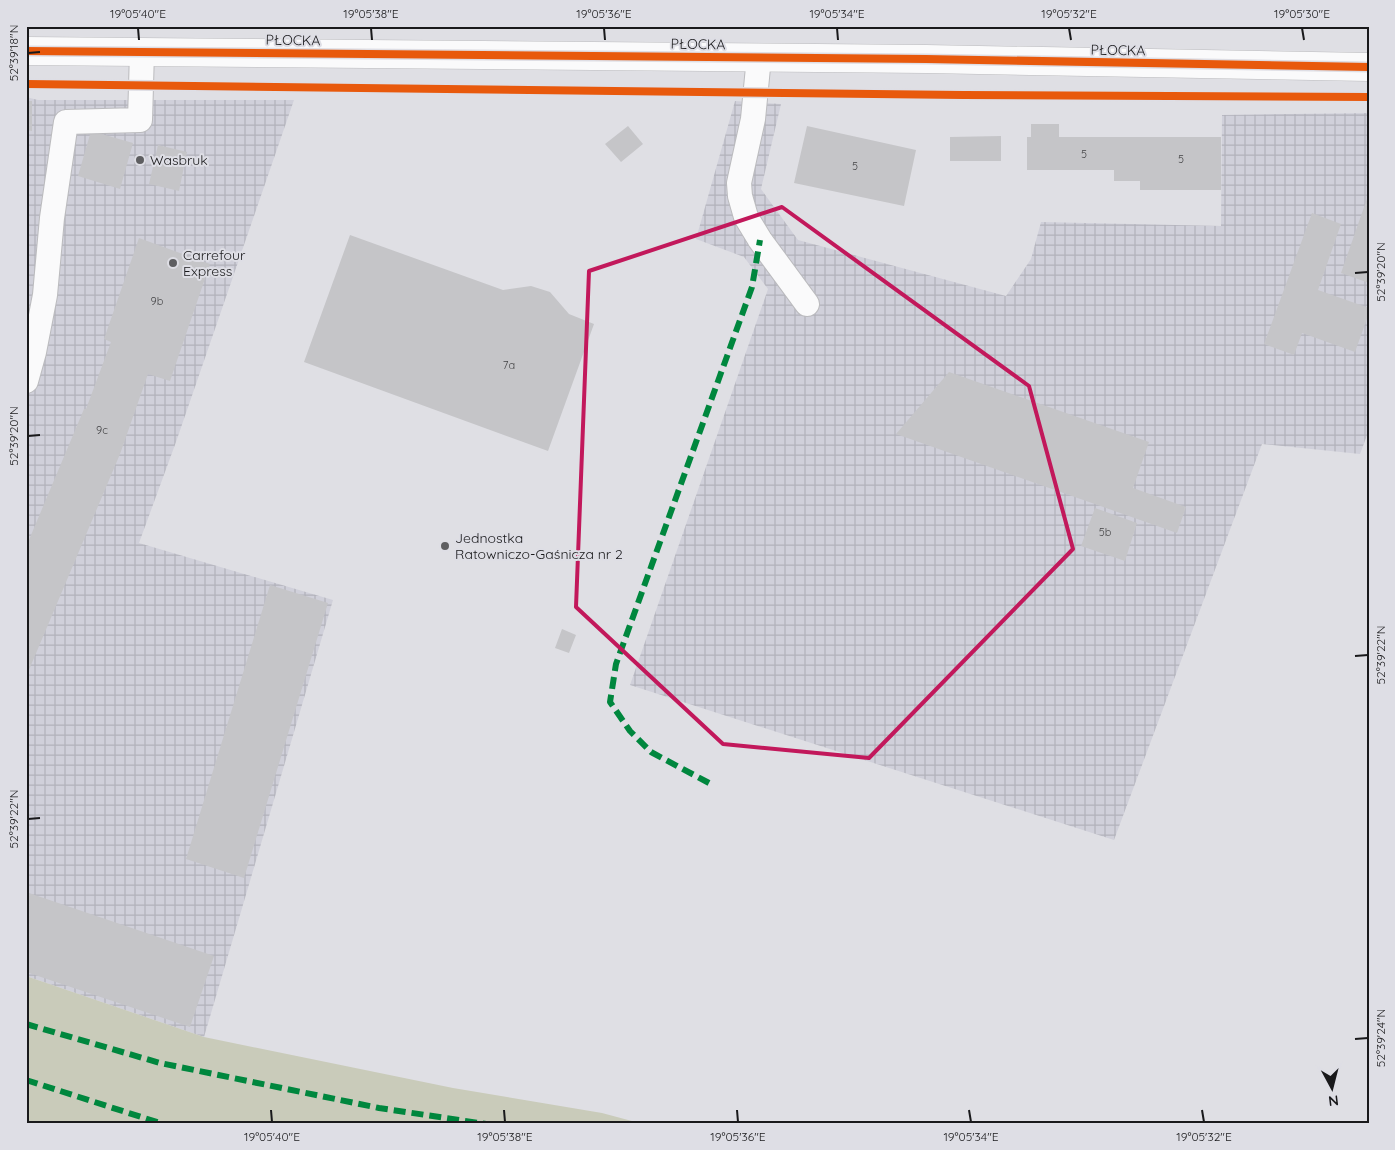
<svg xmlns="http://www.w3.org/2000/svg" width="1395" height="1150" viewBox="0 0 1395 1150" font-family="Quicksand,sans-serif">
<defs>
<pattern id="industrial-grid" width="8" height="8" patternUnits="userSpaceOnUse" patternTransform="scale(1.25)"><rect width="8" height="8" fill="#d0d0da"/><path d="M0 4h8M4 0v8" fill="none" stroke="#b2b2ba"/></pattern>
</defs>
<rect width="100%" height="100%" fill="#dfdfe4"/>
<!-- industrial -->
<path fill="url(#industrial-grid)" d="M26,97L38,100H294L176,442L139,543L333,600L204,1037L26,976Z
M735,101L781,104L761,189L798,240L1006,296L1031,259L1041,222L1221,226L1222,115L1369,113V430L1360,454L1262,444L1114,840L630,685L768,289L744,257L696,239Z"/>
<!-- grass -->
<path fill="#c9cbba" d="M26,976L204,1037L453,1088L602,1113L643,1124H26Z"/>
<!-- building -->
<path fill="#c5c5c8" d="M26,101H32V131L26,130Z
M1031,124H1059V137H1221V190H1140V181H1114V170H1027V137H1031Z
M628,126L643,144L621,162L605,144Z
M807,126L916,150L904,206L794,183Z
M91,131L133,143L120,189L78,176Z
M1001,136V161H950V137Z
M158,145L187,152L179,191L149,184Z
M1369,193V283L1341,273Z
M1312,213L1341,224L1318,290L1369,308V313L1355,352L1302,333L1294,355L1264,344Z
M350,235L503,290L531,286L550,292L569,314L594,324L548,451L304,362Z
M139,238L210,264L170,381L148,374L120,454L26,677V547L84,409H86L111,342L104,339Z
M949,372L1149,442L1133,488L1186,507L1177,533L896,434Z
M1095,508L1137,523L1125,561L1081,546Z
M270,585L328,603L244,878L186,859Z
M562,629L576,635L569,653L555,648Z
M26,892L214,956L190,1027L26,972Z"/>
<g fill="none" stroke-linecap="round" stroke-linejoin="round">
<defs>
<path id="service" d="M759,57L753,119L739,183L740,196L746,217L760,240L807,304
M26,381L34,352L45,295L52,218L66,122L140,120L142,52"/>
<path id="tertiary" d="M26,51L926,59L1369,67"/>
</defs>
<!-- service casing -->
<use href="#service" stroke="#bbbbbe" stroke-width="26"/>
<!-- tertiary casing -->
<use href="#tertiary" stroke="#bbbbbe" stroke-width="29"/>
<!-- service -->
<use href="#service" stroke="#fafafb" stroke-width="24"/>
<!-- tertiary -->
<use href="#tertiary" stroke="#fafafb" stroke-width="28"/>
<!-- quiet -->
<path stroke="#00873e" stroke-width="6" stroke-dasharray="12 6" stroke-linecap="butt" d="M709,783L651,752L630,731L610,702L616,664L752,287L760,240
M26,1024L160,1063L379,1108L486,1124
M26,1080L163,1124"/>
<defs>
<path id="cycleway" d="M26,51L926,59L1369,67
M26,84L963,95L1369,97"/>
</defs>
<!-- cycleway casing -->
<use href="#cycleway" stroke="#dedee5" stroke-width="11"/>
<!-- cycleway -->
<use href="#cycleway" stroke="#e8590c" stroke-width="8"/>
</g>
<!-- marked area -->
<path fill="none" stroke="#c2185b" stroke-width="4" stroke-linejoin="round" d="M782,207L1029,386L1073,549L869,758L723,744L576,607L589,271Z"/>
<!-- ticks -->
<path fill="none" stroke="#19191b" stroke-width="2" d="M138,28L139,40M371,28L372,40M604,28L605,40M837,28L838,40M1069,28L1071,40M1302,28L1304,40M28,53L40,52M1355,273L1368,272M28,436L40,435M1355,656L1368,655M28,819L40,818M1355,1039L1368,1038M271,1110L272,1122M504,1110L505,1122M737,1110L738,1122M969,1110L971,1122M1202,1110L1204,1122"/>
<!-- markers -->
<g fill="#5e5e61" stroke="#dedee5" stroke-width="2">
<circle cx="140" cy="160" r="5"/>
<circle cx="173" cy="263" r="5"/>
<circle cx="445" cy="546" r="5"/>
</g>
<g text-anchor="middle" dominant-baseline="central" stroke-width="4" stroke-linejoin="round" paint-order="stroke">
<!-- number labels -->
<g font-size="11" fill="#444446">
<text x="1084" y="154">5</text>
<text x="1181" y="159">5</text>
<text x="855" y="166">5</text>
<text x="157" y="301">9b</text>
<text x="509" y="365">7a</text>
<text x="102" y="430">9c</text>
<text x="1105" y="532">5b</text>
</g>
<!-- street labels -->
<g font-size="14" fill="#19191b" stroke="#dedee5">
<text transform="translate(293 40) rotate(1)">PŁOCKA</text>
<text transform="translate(698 44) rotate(1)">PŁOCKA</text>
<text transform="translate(1118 50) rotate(1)">PŁOCKA</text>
</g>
<!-- poi labels -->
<g font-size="14" fill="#19191b" stroke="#dedee5" text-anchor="start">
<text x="150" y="160">Wasbruk</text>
<text x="183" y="255">Carrefour<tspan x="183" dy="16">Express</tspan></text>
<text x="455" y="538">Jednostka<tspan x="455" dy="16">Ratowniczo-Gaśnicza nr 2</tspan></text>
</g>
</g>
<!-- border -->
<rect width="1395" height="1150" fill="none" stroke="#dedee5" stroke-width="55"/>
<!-- north arrow -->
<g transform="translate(1332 1088) rotate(173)" stroke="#dedee5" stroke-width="4" paint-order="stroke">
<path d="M0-4L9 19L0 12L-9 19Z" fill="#19191b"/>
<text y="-8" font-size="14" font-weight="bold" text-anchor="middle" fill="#19191b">N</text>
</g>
<rect x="28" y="28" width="1340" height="1094" fill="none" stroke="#19191b" stroke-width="2"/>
<g font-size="12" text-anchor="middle" fill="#19191b">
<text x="138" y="18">19°05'40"E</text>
<text x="371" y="18">19°05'38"E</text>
<text x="604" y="18">19°05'36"E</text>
<text x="837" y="18">19°05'34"E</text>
<text x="1069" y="18">19°05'32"E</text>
<text x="1302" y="18">19°05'30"E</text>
<text transform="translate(14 53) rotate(-90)" y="4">52°39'18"N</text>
<text transform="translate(1381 272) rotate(-90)" y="4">52°39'20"N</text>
<text transform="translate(14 436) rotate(-90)" y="4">52°39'20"N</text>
<text transform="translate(1381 655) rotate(-90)" y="4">52°39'22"N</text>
<text transform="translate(14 819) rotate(-90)" y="4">52°39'22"N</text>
<text transform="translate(1381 1038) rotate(-90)" y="4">52°39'24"N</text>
<text x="272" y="1141">19°05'40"E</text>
<text x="505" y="1141">19°05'38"E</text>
<text x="738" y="1141">19°05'36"E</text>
<text x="971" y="1141">19°05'34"E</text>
<text x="1204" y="1141">19°05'32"E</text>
</g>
</svg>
